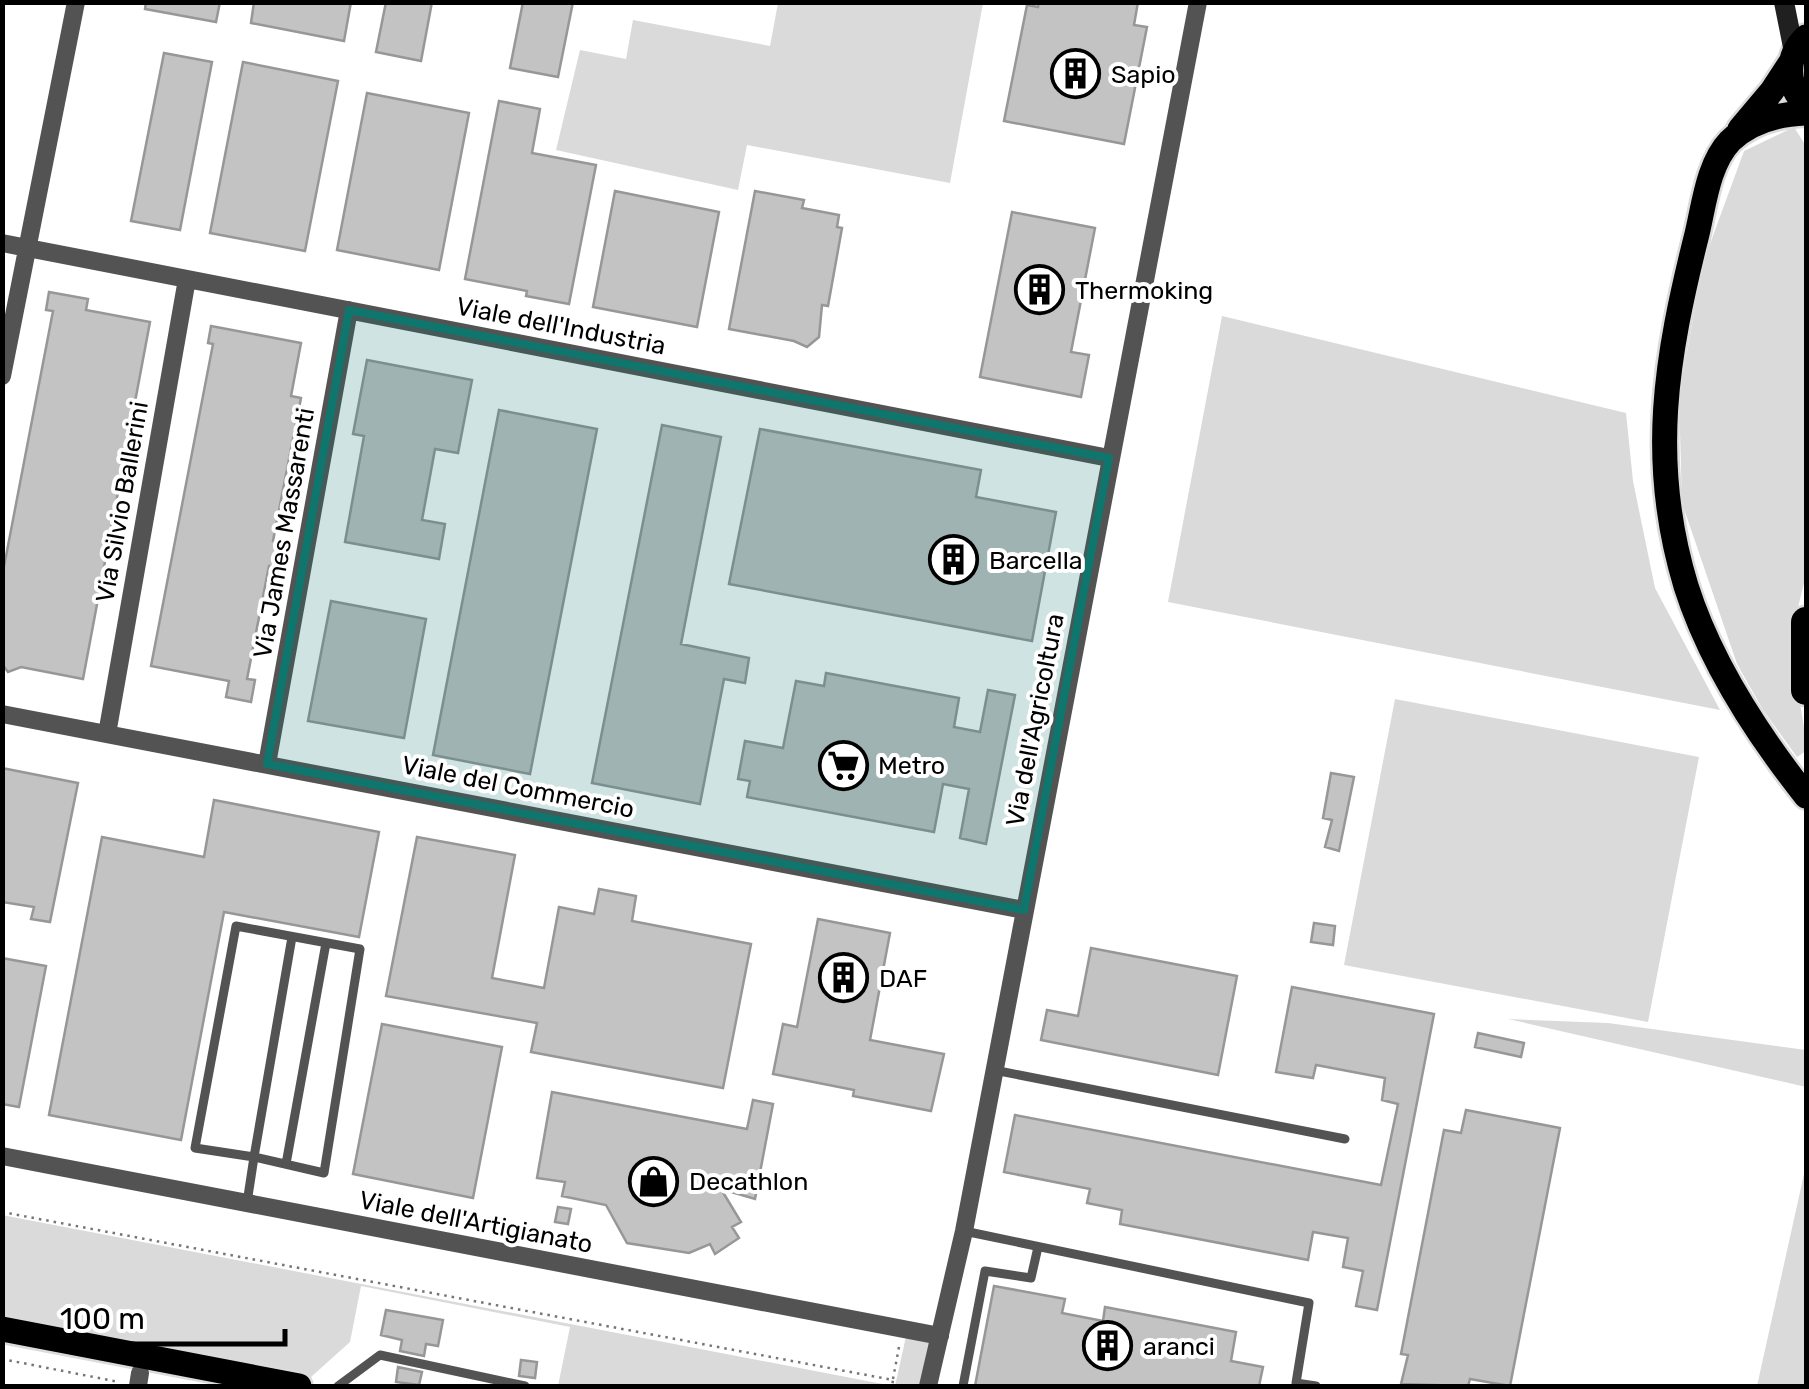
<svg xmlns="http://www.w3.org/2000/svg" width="1809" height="1389" viewBox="0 0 1809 1389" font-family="Rubik,sans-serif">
<rect width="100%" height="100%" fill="#fff"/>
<!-- green -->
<path fill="#dadada" d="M778,3H983L950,183L747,145L738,190L556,150L580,50L626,59L633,20L770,46Z
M1794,127L1806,146V577C1794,614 1792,650 1798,688C1800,710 1806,729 1806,751L1797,757L1763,710L1737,664L1682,503L1679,397L1703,263L1744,151Z
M1222,316L1626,413L1633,481L1655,588L1720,710L1168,602Z
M1395,699L1699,757L1648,1022L1344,965Z
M1508,1019L1608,1023L1806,1050V1087Z
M1806,1165V1386H1757Z
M2,1215L893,1386H558L570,1327L361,1286L350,1342L311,1377L3,1317Z
M907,1332L940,1335L938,1386H895Z"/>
<!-- building -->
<path fill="#c3c3c3" stroke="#979797" stroke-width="2.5" d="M146,2H220L216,22L145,9Z
M254,2H351L344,41L251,23Z
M386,2H432L421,61L376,52Z
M523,2H573L558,77L510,68Z
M1039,2H1138L1134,25L1147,27L1124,144L1004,121L1027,5L1038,7Z
M164,53L212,62L180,230L131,221Z
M243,62L338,81L305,251L210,233Z
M367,93L469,113L439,270L337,250Z
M499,101L540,109L532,153L596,165L569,304L526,296L527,291L465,279Z
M615,191L719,212L697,327L593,307Z
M755,191L804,200L802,208L839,215L837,227L842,228L828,306L822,305L819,337L807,347L794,341L729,329Z
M1012,212L1095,228L1071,352L1089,355L1081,397L980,377Z
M49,292L88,299L86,310L150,322L83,679L21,667L8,672L2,664V577L53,311L46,310Z
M211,326L301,343L291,396L301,398L273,541L284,543L280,568L269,566L247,679L255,680L251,702L226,697L229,681L151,666L213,344L208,343Z
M367,360L472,380L458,453L435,449L422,520L445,524L439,559L345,542L364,436L353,434Z
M499,410L597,429L530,774L433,755Z
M662,425L721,437L681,644L749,658L745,683L724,679L700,804L592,783Z
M760,429L981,470L976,497L1056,512L1032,641L729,584Z
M331,601L426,619L404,738L308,721Z
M826,673L959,698L954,727L980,732L988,690L1015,695L986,844L960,838L969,789L943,784L934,832L747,797L750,781L738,779L745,741L783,748L796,681L824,686Z
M2,768L78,783L50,922L31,919L34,907L2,902Z
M1331,773L1354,777L1339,851L1325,847L1332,820L1323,818Z
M214,800L379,832L359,937L224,912L181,1140L49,1115L102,837L204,857Z
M417,837L515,855L492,978L544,988L559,907L594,914L599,889L636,896L632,921L751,944L723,1088L531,1052L537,1023L386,996Z
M818,919L890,933L870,1040L944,1054L931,1111L853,1096L854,1090L773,1074L783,1024L797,1027Z
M1314,923L1335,926L1333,945L1311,942Z
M1091,948L1237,976L1218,1075L1041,1040L1047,1010L1078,1016Z
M2,958L46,966L19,1107L2,1104Z
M1292,987L1434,1014L1377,1310L1356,1306L1363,1271L1343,1267L1348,1238L1313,1232L1308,1260L1120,1224L1122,1210L1087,1203L1090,1189L1004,1172L1015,1115L1381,1185L1398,1104L1382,1100L1385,1078L1316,1065L1313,1078L1276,1072Z
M382,1024L502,1047L473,1198L353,1174Z
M1478,1033L1524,1043L1521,1057L1475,1047Z
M552,1092L747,1129L753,1100L773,1104L755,1199L721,1189L741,1222L732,1227L739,1238L715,1254L710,1244L689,1253L627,1243L606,1205L562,1196L565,1182L537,1178Z
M1466,1110L1560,1128L1510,1386L1470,1379L1468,1386L1401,1384L1408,1355L1401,1354L1444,1130L1461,1133Z
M558,1207L571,1209L568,1224L555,1222Z
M994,1286L1065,1299L1062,1313L1103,1321L1105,1307L1236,1332L1231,1361L1263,1367L1259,1386H975Z
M386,1310L443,1320L438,1346L426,1344L424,1356L400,1351L402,1340L381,1335Z
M521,1360L537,1362L535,1378L519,1376Z
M398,1367L422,1372L419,1385L396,1382Z"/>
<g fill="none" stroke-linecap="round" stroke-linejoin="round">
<defs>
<path id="primary" d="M1806,37C1785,57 1786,85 1806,105
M1806,113C1779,114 1751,121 1730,141C1708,164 1704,205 1697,234C1666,357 1648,461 1686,586C1710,662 1757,734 1806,796
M1740,129L1772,91L1791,62
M2,1329L299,1386"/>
<path id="motorway" d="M1806,622V690"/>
</defs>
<!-- primary casing -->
<use href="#primary" stroke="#dbdbdb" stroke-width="30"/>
<!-- motorway casing -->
<use href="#motorway" stroke="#dbdbdb" stroke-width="35"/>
<!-- path -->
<path stroke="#757575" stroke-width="2.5" stroke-dasharray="2.5 5" stroke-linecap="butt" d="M2,1212L893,1380L892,1386
M2,1359L119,1382
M893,1379L899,1347"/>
<!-- service -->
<path stroke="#535353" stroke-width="9" d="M994,1070L1345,1139
M286,1164L326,943
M247,1203L254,1157L324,1173L360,949L236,926L195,1148L254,1157L292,937
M964,1231L1309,1303L1296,1383L1316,1386
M338,1386L380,1355L525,1386
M963,1386L985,1271L1031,1278L1038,1247"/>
<!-- minor -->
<path stroke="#535353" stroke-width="18" d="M2,243L1109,458
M2,376L76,2
M2,714L1024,910
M107,734L187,279
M267,764L349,310
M2,1156L940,1336
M138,1386L140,1373
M928,1386L964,1231L1198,2"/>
<!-- secondary -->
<path stroke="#202020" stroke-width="20" d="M1784,2L1794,52"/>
<!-- primary -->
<use href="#primary" stroke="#000" stroke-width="25"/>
<!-- motorway -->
<use href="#motorway" stroke="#000" stroke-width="30"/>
</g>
<!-- marked area -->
<path fill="#0f766e" fill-opacity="0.2" stroke="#0f766e" stroke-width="8" stroke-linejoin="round" d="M349,310L1109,458L1024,910L267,764Z"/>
<!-- icons -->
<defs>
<symbol id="building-ring" viewBox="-11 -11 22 22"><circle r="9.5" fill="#fff" stroke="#000" stroke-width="1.5"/><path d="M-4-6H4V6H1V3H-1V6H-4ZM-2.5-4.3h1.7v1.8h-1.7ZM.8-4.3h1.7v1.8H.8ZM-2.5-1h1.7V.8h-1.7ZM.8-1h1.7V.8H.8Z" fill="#000"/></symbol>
<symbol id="supermarket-ring" viewBox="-11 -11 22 22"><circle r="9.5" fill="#fff" stroke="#000" stroke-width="1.5"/><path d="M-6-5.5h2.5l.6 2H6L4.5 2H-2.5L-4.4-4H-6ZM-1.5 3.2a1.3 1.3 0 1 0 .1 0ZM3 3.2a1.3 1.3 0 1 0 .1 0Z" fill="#000"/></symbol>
<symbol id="shop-ring" viewBox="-11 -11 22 22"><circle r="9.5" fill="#fff" stroke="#000" stroke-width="1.5"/><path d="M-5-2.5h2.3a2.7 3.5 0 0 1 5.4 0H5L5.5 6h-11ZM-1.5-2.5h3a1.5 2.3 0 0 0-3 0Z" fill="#000"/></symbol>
</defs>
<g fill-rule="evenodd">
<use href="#building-ring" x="1048" y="46" width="55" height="55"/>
<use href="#building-ring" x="1012" y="262" width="55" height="55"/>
<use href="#building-ring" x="926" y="532" width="55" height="55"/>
<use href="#supermarket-ring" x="816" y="738" width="55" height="55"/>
<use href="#building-ring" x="816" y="950" width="55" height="55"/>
<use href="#shop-ring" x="626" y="1154" width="55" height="55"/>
<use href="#building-ring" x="1080" y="1318" width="55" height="55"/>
</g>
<g text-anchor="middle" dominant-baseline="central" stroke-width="8" stroke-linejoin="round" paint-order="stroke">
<!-- poi labels -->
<g font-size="25" fill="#000" stroke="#fff" text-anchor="start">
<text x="1111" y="74">Sapio</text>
<text x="1075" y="290">Thermoking</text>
<text x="989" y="560">Barcella</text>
<text x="878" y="765">Metro</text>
<text x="879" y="978">DAF</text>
<text x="689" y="1181">Decathlon</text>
<text x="1143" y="1346">aranci</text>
</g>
<!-- street labels -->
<g font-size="25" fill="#000" stroke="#fff">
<text transform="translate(561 326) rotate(11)">Viale dell'Industria</text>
<text transform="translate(122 502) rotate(-80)">Via Silvio Ballerini</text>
<text transform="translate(284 533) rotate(-80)">Via James Massarenti</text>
<text transform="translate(1035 720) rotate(-79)">Via dell'Agricoltura</text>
<text transform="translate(518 787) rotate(11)">Viale del Commercio</text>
<text transform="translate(476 1222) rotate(11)">Viale dell'Artigianato</text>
</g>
</g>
<!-- border -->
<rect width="1809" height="1389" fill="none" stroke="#000000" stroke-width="10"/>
<!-- scale -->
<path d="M45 1329v15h240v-15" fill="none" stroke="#000000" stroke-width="5"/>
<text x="60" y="1329" font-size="30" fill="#000000" stroke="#ffffff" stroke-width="8" paint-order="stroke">100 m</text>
</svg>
